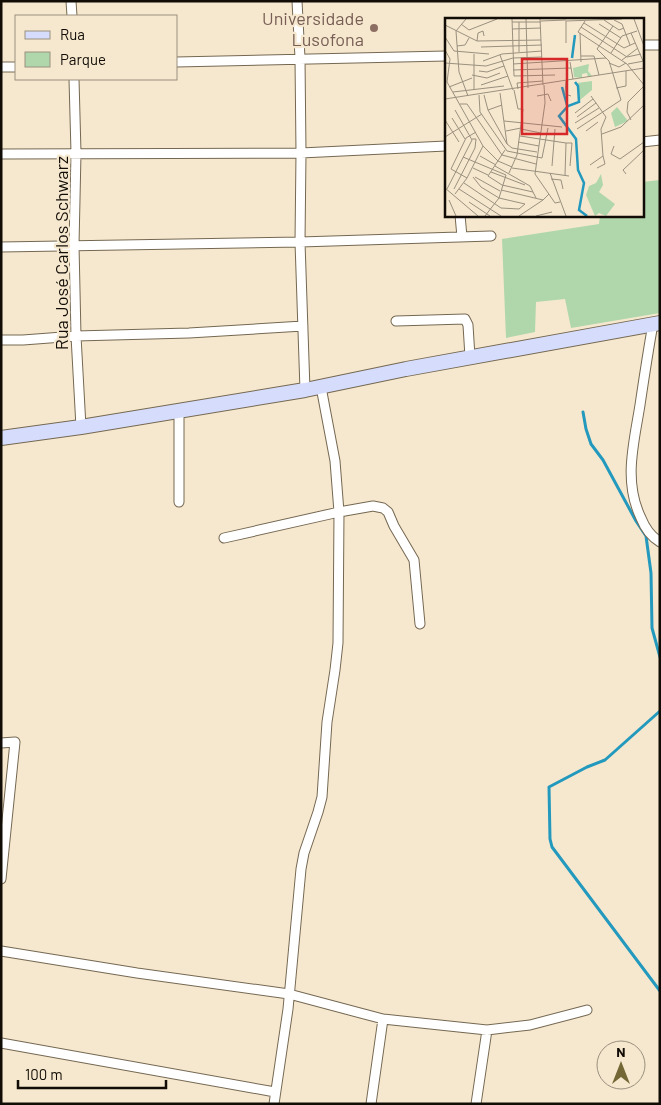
<svg xmlns="http://www.w3.org/2000/svg" width="661" height="1105" viewBox="0 0 661 1105" font-family="Barlow,sans-serif">
<rect width="100%" height="100%" fill="#f6e8cf"/>
<!-- green -->
<path fill="#b0d7ac" d="M660,180V313L571,328L565,299L536,302L535,332L506,338L502,239L599,224L600,215H642V182Z"/>
<g fill="none" stroke-linecap="round" stroke-linejoin="round">
<!-- stream -->
<path stroke="#2399bd" stroke-width="3" d="M583,412L586,429L591,444L603,460L636,521L646,536L651,573L652,628L660,657
M660,711L605,760L587,767L549,787L550,839L552,847L660,991"/>
<defs>
<path id="street" d="M71,1L72,16
M297,1L300,58L301,153L300,242L305,390
M642,45H660
M176,62L446,56
M1,67H16
M74,79L76,153L74,245L76,336L81,427
M642,142L660,140
M1,154L301,153L446,146
M460,215L462,237
M1,247L300,242L491,236
M396,321L465,319L468,325L470,357
M653,324C648,351 644,378 640,405C634,443 623,481 641,518C645,528 650,536 660,542
M1,340H23L76,336L189,333L303,326
M179,411V502
M224,538L339,512L373,506L383,508L388,512L394,526L414,560L420,624
M1,743L15,742L1,879
M1,951L137,973L289,994L383,1019L487,1030L530,1025L587,1010
M1,1043L275,1092
M274,1104L288,1009L301,869L304,853L318,812L322,797L327,722L335,670L338,643L339,512L335,461L321,387
M371,1104L383,1019
M476,1104L487,1030"/>
<path id="secondary" d="M1,438L81,427L305,390L406,369L660,323"/>
</defs>
<!-- street casing -->
<use href="#street" stroke="#756852" stroke-width="11"/>
<!-- secondary casing -->
<use href="#secondary" stroke="#756852" stroke-width="16"/>
<!-- street -->
<use href="#street" stroke="#fff" stroke-width="9"/>
<!-- secondary -->
<use href="#secondary" stroke="#d6ddfc" stroke-width="14"/>
</g>
<!-- markers -->
<circle fill="#8d6e63" stroke="#f6e8cf" stroke-width="2" cx="374" cy="28" r="5"/>
<g text-anchor="middle" dominant-baseline="central" stroke-width="4.5" stroke-linejoin="round" paint-order="stroke">
<!-- education labels -->
<g font-size="18" fill="#785e54" stroke="#f6e8cf" text-anchor="end">
<text x="364" y="18">Universidade<tspan x="364" dy="21">Lusofona</tspan></text>
</g>
<!-- street labels -->
<g font-size="18" fill="#110c05" stroke="#f6e8cf">
<text transform="translate(61 253) rotate(-90)">Rua José Carlos Schwarz</text>
</g>
</g>
<!-- overview -->
<g transform="translate(445 18)">
<rect width="199" height="199" fill="#f6e8cf"/>
<path d="M144,46L143,53L147,58L143,59L142,55L137,56V60L129,59L128,50ZM147,63V72L135,82L132,65ZM172,89L183,103L170,109L166,95ZM156,156L158,167L154,174L170,186L161,198L154,195L150,198L141,177L144,168L151,165Z" fill="#b0d7ac"/>
<path fill="none" stroke="#2399bd" stroke-width="2.5" d="M127,40L130,17M130,64L133,68L134,84L123,88L114,98L131,121L133,152L139,165L134,192L142,198M117,69L122,87"/>
<path fill="none" stroke="#9a907e" stroke-width="1" d="M21,1L11,13L14,54L23,78M67,1L69,58L110,57M81,1L83,70M95,1L98,67M189,1L199,28M159,2L174,12L179,10M169,2L177,6L185,27M96,3L121,2M121,3L177,1M121,3V25M140,3L133,14L182,46L199,67M67,4H96M74,4V34M139,5L179,30L190,25M16,6L24,12L52,1M154,6L176,20M0,7L32,23L96,22M136,9L182,39L196,36M67,11L96,10M135,15L136,44M186,15L198,43M0,19L9,33M32,23L33,15L38,13L39,18M12,28L20,27L24,20M36,29L97,27M0,32L5,41L2,64L38,128L22,160L10,176M9,33L44,36M166,35L177,18L192,13M55,37L68,72M136,38H149L154,57M177,42L193,30M38,43L57,36L97,33M125,44L128,61M0,45L41,48L68,40L97,39M164,45L174,49L181,45M68,46L161,40M183,46L199,43M68,52L126,50M34,53L42,54L59,48M27,57L42,60L55,55M121,63L120,76L126,78M36,67L63,58M99,67L100,85L90,156L110,185L115,184M4,69L27,60M171,70L181,68V53M73,71L72,65L98,63M29,72V36M8,74L59,68M55,75L62,126L67,130L92,134M34,77L35,94L62,133L97,140L103,110M39,77L43,92M92,78L103,76L106,83M0,81L199,50M15,86H22L57,137L91,146M57,87L43,92L62,126M130,95L148,81M132,99L151,85M7,100L20,121M0,102L14,124M186,102L182,94L183,84L199,68M59,103L117,109M130,105L154,90M76,111L96,115M132,111L176,82L164,43L152,31L168,8M61,113L76,110M141,113L153,104M157,116L176,109L199,87M75,118L121,125L120,157M0,119L37,96M73,124L94,128M121,125H127L125,148M38,128L53,143L67,149M169,128L166,136L175,141L199,124M35,138L51,147M18,139L61,157M145,147L158,138L156,111L161,99L146,78M50,148L85,168L91,180M107,148L110,111M28,150L43,157M67,150L124,158M152,150L160,146L158,138M46,154L80,167M64,155L72,137L78,91H73L69,72M105,155L121,198M181,156L178,152L198,133M30,159L55,173M22,160L6,151L21,120L31,114M106,161L116,162L118,171M19,165L56,190L74,191L80,186L54,180L36,169L28,159M57,167L43,158L60,132M57,167L88,174M0,170L33,198M2,171L27,122L10,92M9,171L30,130L31,121H27M14,171L56,198M56,172L98,182L104,176M4,182L11,198M24,184L45,198M40,198L54,180L61,157M74,198L98,182M91,198L107,194"/>
<path fill="#d62828" fill-opacity="0.15" stroke="#d62828" stroke-width="2.5" d="M77,41H122V116H77Z"/>
<rect width="199" height="199" fill="none" stroke="#110c05" stroke-width="2.5"/>
</g>
<!-- border -->
<rect width="661" height="1105" fill="none" stroke="#110c05" stroke-width="5"/>
<!-- legend -->
<rect x="15" y="15" width="162" height="65" fill="#f6e8cf" stroke="#9a907e"/>
<rect x="25" y="31" width="25" height="8" fill="#d6ddfc" stroke="#9a907e"/>
<text x="60" y="40" font-size="15" fill="#110c05">Rua</text>
<rect x="25" y="52" width="25" height="15" fill="#b0d7ac" stroke="#9a907e"/>
<text x="60" y="65" font-size="15" fill="#110c05">Parque</text>
<!-- north arrow -->
<g transform="translate(621 1065)"><circle r="24" fill="#f6e8cf" stroke="#9a907e"/>
<path d="M0-4L9 19L0 12L-9 19Z" fill="#736835"/>
<text y="-8" font-size="14" font-weight="bold" text-anchor="middle" fill="#110c05">N</text>
</g>
<!-- scale -->
<path d="M18 1080v8h148v-8" fill="none" stroke="#110c05" stroke-width="2.5"/>
<text x="25" y="1080" font-size="15" fill="#110c05" stroke="#f6e8cf" stroke-width="4" paint-order="stroke">100 m</text>
</svg>
